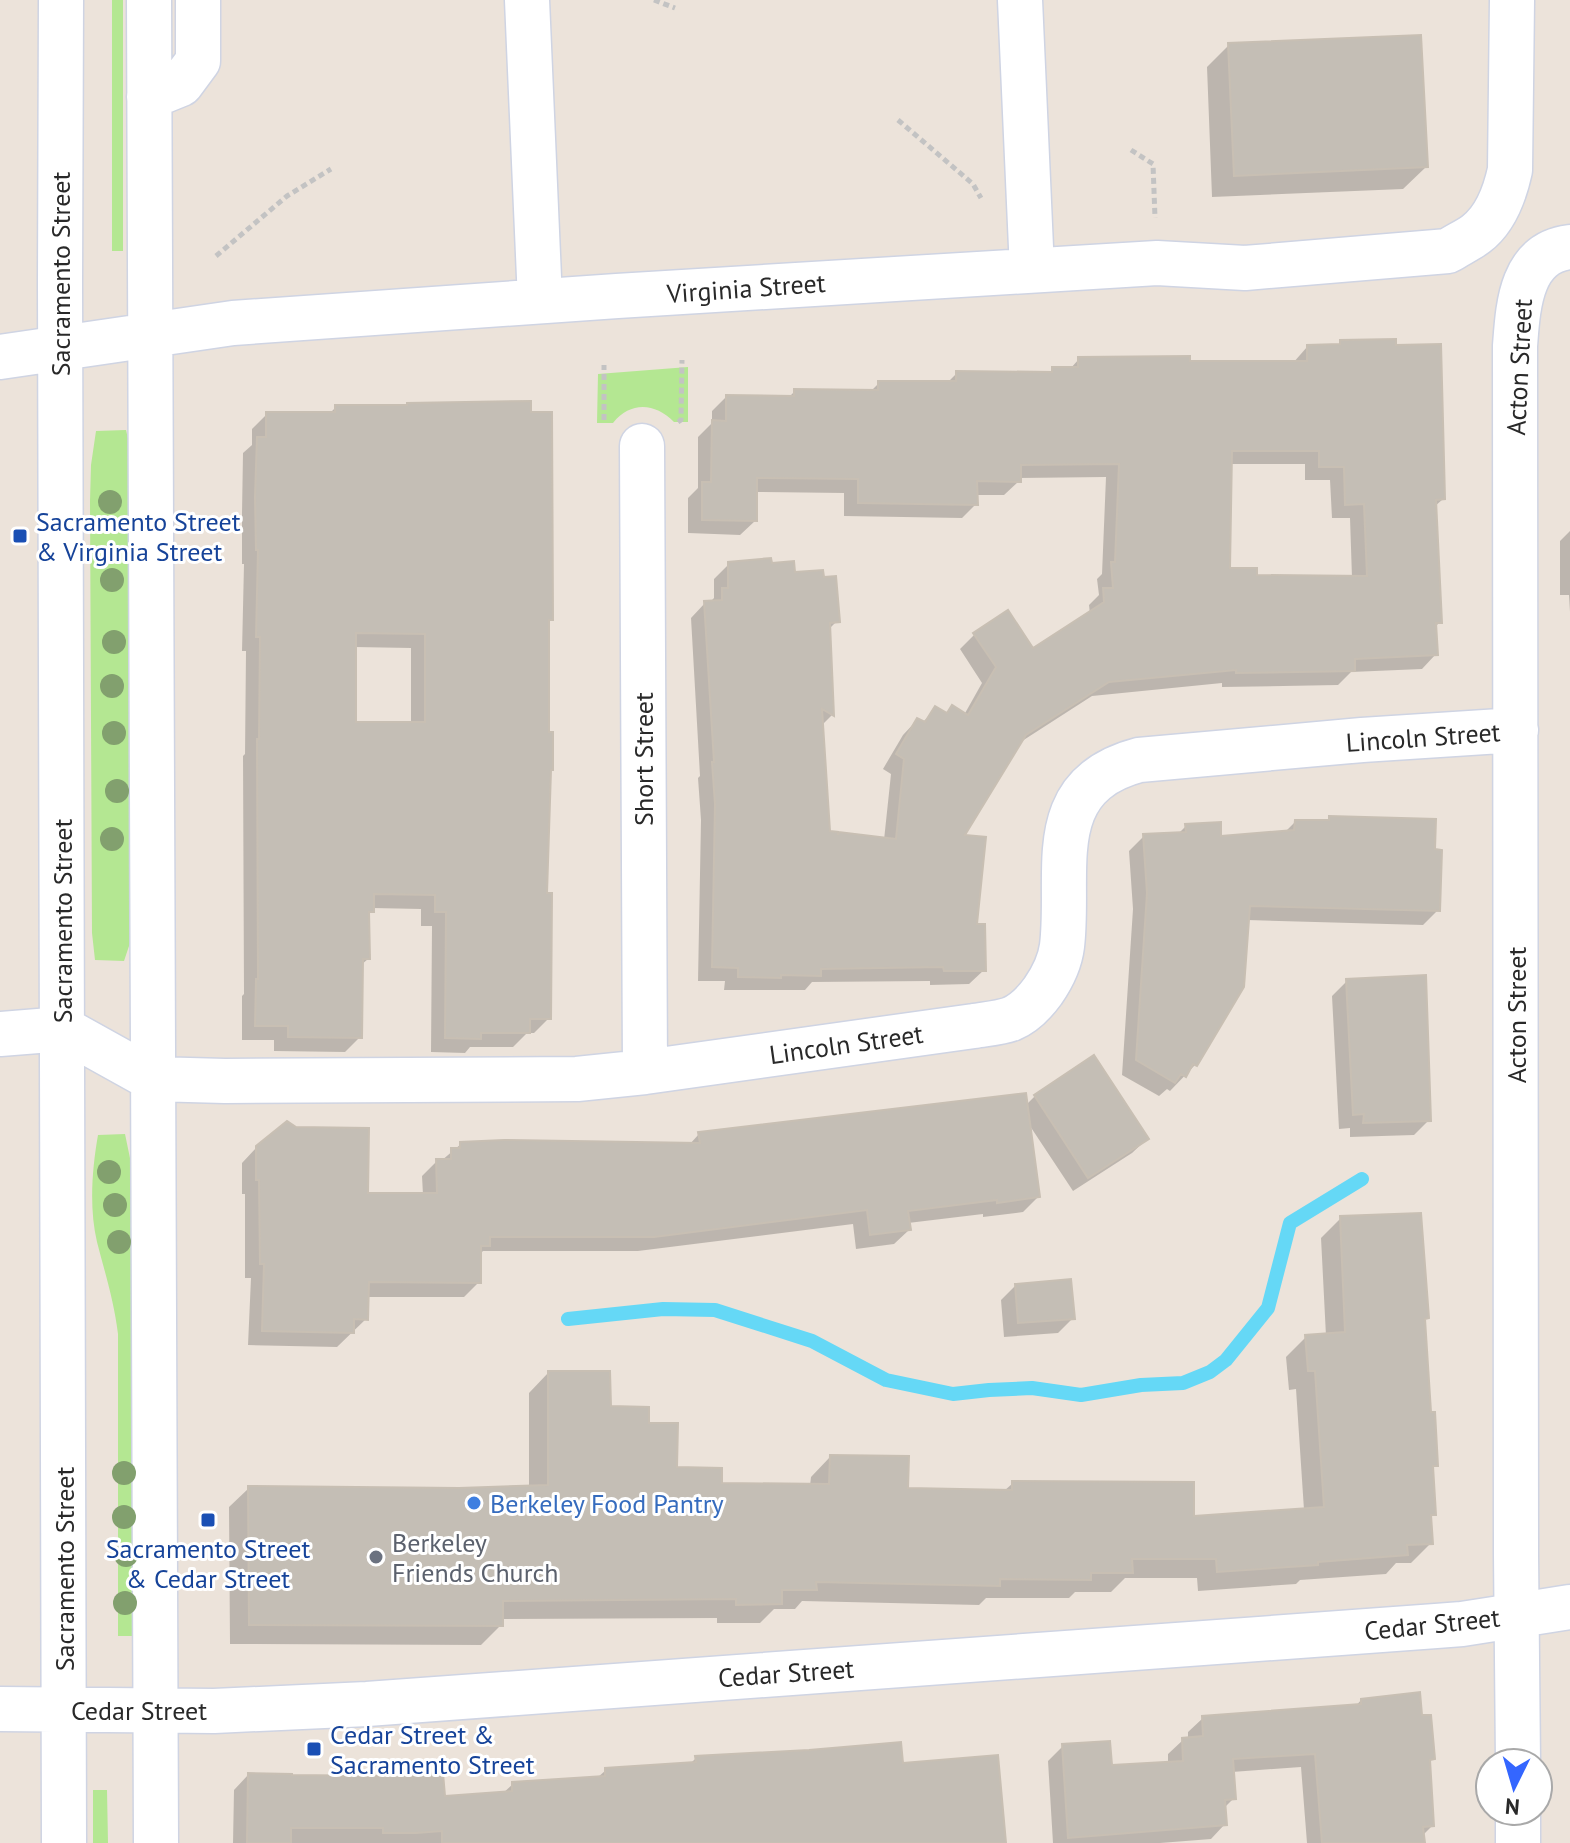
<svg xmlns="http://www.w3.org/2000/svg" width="1570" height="1843" viewBox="0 0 1570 1843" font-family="'PT Sans',sans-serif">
<rect width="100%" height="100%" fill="#ece3da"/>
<!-- green -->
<path fill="#b4e792" d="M112,0H123V251H112Z
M688,367V422H674C655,403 631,401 613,423H597L598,374Z
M126,430L131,452L132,937L124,961L95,960L92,933L90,501L91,465L96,431Z
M125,1134L131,1163L133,1636H118V1334C114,1301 105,1273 97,1242C89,1208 92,1169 98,1135Z
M93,1790H107L108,1843H93Z"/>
<!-- shadow -->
<path fill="#0003" fill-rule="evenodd" d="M1229,45L1426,167L1403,189L1212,197L1207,67Z
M1341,342L1443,499L1434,507L1440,622L1435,627L1436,654L1422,669L1351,672L1338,685L1222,687V683L1092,696L1019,743L962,837L975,926L984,970L969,984L930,985V981L812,982L805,990H724L725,981H698L701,820L698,778L700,776L691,618L705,603H709L714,598V579L729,564L770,565L837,621L828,630L832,715L821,726L828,833L836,838L884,840L891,774L883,769L903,735L917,720L922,723L936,709L946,714L964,715L982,683L960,649L974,635L1033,651L1090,614L1089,605L1099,595L1097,579L1102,574L1106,477L1019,478V481L1004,495H976V504L962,518L844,516V493L755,492V521L740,535L688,533V498L698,488V437L712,423V411L726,397L788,398L795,391L870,392L879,383H947L957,373L1048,374L1053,369H1070L1079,359L1188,363H1293L1307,347L1337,346ZM1230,464H1305V480H1330L1332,518H1350L1352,578L1255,577L1228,570Z
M336,407L551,619L547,623L545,895L549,1018L534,1033H527L513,1047H470L465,1053L431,1052L432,926H421V909L372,908L367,915L368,959L361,965L360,1037L345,1052L274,1051V1040H242V996L244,994L243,756L245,754L246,651H242L244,564H242V513L243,453L252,445V429L267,414H329ZM354,647L411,648V724H354Z
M1570,531V612L1569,595H1560V541Z
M1330,818L1433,851L1438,910L1423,925L1247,920L1195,1065L1170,1091L1167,1089L1159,1096L1122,1075L1133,909L1129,851L1144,836L1178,834L1186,826L1220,838L1284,833L1295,822H1326Z
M1347,981L1429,1120L1414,1135L1350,1137V1128L1339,1129L1332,996Z
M1035,1096L1147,1139L1132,1153L1073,1191L1028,1123L1038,1197L1023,1212L983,1217V1214L908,1223L909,1230L894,1244L856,1249L853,1224L638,1251H483L479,1255V1282L464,1297H366V1319L337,1347L248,1345L251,1278H245V1194H242V1163L257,1147L366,1195H423L422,1176L437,1161H441L461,1144L689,1145L699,1134L1026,1105Z
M1341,1218L1427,1317L1423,1321L1430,1414L1436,1465L1431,1469L1434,1514L1429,1520L1431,1543L1411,1563H1396L1386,1574L1300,1580L1296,1584L1198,1591L1197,1578H1125L1111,1592H1075L1069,1598H986L979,1605L802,1601L795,1609H774L760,1623H717V1618L501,1619V1625L481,1645L230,1644L229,1507L249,1488L459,1490L529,1487V1393L548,1373L609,1408L647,1425L675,1469L720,1485L810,1486L811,1477L830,1457L906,1490L1004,1491L1013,1483L1192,1518L1304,1510L1296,1389L1289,1390L1286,1357L1306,1337L1326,1336L1321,1238Z
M1016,1285L1073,1318L1058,1333L1004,1337L1001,1300Z
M1361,1700L1421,1718L1433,1758L1428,1764L1432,1826L1422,1836L1423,1843H1307L1301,1767L1232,1772L1234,1798L1224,1808L1225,1824L1211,1839L1160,1843H1053L1048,1761L1063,1746L1110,1767L1168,1764V1754L1183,1740L1188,1739V1732L1203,1718L1355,1707Z
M696,1758L901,1765L998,1843H233L234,1790L248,1775L443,1798L502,1794L513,1784L597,1778L606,1770L690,1764Z"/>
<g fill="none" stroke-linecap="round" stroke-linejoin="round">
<!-- stream -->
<path stroke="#65d8f6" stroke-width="14" d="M568,1319L663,1309L715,1310L812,1341L886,1380L953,1394L989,1390L1032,1388L1081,1395L1141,1385L1183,1383L1210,1372L1226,1360L1268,1308L1290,1223L1362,1179"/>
</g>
<!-- building -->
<path fill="#c4beb5" stroke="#c8bfb3" stroke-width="2" fill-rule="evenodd" d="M1421,35L1428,167L1234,176L1228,43Z
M1396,339V345L1441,344L1445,499L1436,500L1442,623H1436L1438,655L1355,659V671L1236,673V670L1109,682L1026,735L965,835L986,837L977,924H985L986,971H944L943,967L821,969V976L781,975V978L738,977V968L712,967L715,804L712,762H714L704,601L722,600V588H728V562L771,558L772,563L794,561L795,572L823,570L824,577L836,576L840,622L830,623L834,716L822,709L830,831L838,832V835L839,832L896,839L904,759L896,754L917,718L925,722L935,706L947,713L952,705L968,715L996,667L973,633L1008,610L1033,648L1104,602L1103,588H1113L1111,562H1115L1119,464L1021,465V482L977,481L978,505L858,503V479L757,478V521L702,520V482H711L712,420L726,421V395L794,396V389L878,390V381H956V371L1052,372V367H1078V357L1190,356V361H1307V345L1340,344V340ZM1232,451H1319V467H1344L1345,505L1364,504L1367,576L1257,575V568H1230Z
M531,401V412H552L553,620H549V732H553V770H551L547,893H552L551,1019H530V1033H481V1039L445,1038L446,912H435V895L374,894V912H369L370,959H363L362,1038L288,1037V1026H255L256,979H258L257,739H259L260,637H256L258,550H256L255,497L257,437H266V412H335V405H407V403ZM356,633L425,634V722H356Z
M1329,816L1436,819L1435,849L1442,850L1440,911L1250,906L1244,987L1197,1066L1193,1064L1186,1077L1181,1074L1175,1083L1136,1060L1147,893L1143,834L1186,832L1185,824L1221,822V836L1294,830L1295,820H1329Z
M1426,975L1431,1121L1363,1123L1364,1114L1353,1115L1346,979Z
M1094,1055L1149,1139L1088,1178L1034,1095Z
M1026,1093L1040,1197L997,1203V1200L908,1211L911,1230L870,1235L867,1210L654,1237H490V1246H481V1283L369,1282L368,1320L354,1319V1333L262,1331L264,1264H260L259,1180H256V1146L287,1121L296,1127L369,1128L368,1193H437L436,1159H451V1148H460V1142L504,1140L700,1143L698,1132Z
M1421,1213L1429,1318L1425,1319L1431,1412H1435L1438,1466H1433L1436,1515H1431L1433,1544L1407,1545L1408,1555L1318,1562V1565L1217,1572L1216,1559H1132L1133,1573H1091V1580L1000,1579V1586L816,1582L817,1590H782V1604L736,1605V1599L503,1601V1626L249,1625L248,1486L459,1488L548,1485V1371H610L611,1406L649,1407V1423H678L677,1467L722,1468V1483L829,1484L830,1455L909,1456L908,1488L1012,1490V1481L1194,1482V1516L1324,1507L1315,1371H1308L1305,1335L1345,1332L1340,1216Z
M1071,1279L1075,1319L1018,1323L1015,1284Z
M1420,1692L1422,1715H1431L1435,1759L1430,1760L1434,1826L1423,1827L1425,1843H1322L1315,1754L1233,1759L1236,1799L1225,1800L1227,1825L1068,1838L1062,1744L1110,1741L1112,1765L1183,1761L1182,1738L1203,1736L1202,1716L1361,1704V1699Z
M901,1742L903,1763L998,1755L1006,1843H442V1831L416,1833H383V1828H291V1843H247L248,1773L292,1774V1775L390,1776L443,1773L445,1796L512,1791V1782L605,1776V1768L696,1762L695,1756L809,1750Z"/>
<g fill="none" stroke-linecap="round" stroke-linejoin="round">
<defs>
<path id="minor" d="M61,0L60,283L64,1843
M149,0L156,1843
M527,0L540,301
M1020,0L1032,270
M149,97L181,84L198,61V0
M0,357L233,323L617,296L1157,263L1245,268L1448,251C1457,245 1468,240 1476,234C1496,219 1505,193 1510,170L1512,0
M642,446L645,1072
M0,1034L63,1029L153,1079L225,1081L577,1079L645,1072L974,1026C986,1024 1000,1023 1011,1019C1023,1014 1035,1002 1043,991C1052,978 1060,962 1062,946C1071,872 1040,786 1139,760L1362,740L1516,730
M0,1709L214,1711L367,1704L1436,1626L1462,1624L1570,1607
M1518,1763L1516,1554L1515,346C1518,307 1520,253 1570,247
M1518,1843V1811"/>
</defs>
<!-- minor casing -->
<use href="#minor" stroke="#cfd4e3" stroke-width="47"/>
<!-- path -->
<path stroke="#c3c3c3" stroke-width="5" stroke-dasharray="6 4" stroke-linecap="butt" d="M654,0L675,8
M898,120L973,184L981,198
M1131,150L1153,164L1155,218
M216,256L287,196L331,169
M604,420V365
M678,422L681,420L682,360"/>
<!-- minor -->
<use href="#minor" stroke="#fff" stroke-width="44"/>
</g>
<!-- trees -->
<g fill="#82a06e">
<circle cx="110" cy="502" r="12"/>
<circle cx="112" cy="580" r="12"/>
<circle cx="114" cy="642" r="12"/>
<circle cx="112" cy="686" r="12"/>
<circle cx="114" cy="733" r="12"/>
<circle cx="117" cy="791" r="12"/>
<circle cx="112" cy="839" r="12"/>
<circle cx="109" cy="1172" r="12"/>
<circle cx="115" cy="1205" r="12"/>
<circle cx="119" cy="1242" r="12"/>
<circle cx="124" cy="1473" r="12"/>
<circle cx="124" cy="1517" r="12"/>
<circle cx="126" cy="1555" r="12"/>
<circle cx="125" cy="1603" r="12"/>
</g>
<!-- markers -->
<g fill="#1a4fb4" stroke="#fff" stroke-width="3">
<rect x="12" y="528" width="16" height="16" rx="4"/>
<rect x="200" y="1512" width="16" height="16" rx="4"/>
<rect x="306" y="1741" width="16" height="16" rx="4"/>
</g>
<circle fill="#3f7fe0" stroke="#fff" stroke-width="3" cx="474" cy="1503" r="8"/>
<circle fill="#6b7280" stroke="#fff" stroke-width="3" cx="376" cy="1557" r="8"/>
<g text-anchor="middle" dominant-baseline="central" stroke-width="6" stroke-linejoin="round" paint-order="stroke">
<!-- street labels -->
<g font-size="26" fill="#292929" stroke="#fff">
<text transform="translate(60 274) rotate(-90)">Sacramento Street</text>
<text transform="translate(746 288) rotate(-4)">Virginia Street</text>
<text transform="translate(1519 367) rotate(-87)">Acton Street</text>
<text transform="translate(1423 737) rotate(-4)">Lincoln Street</text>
<text transform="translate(643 759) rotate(-90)">Short Street</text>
<text transform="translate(62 921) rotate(-90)">Sacramento Street</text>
<text transform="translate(1516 1015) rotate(-90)">Acton Street</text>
<text transform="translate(846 1044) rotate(-8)">Lincoln Street</text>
<text transform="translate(64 1569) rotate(-90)">Sacramento Street</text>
<text transform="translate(1432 1624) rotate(-6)">Cedar Street</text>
<text transform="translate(786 1673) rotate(-4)">Cedar Street</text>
<text x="139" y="1710">Cedar Street</text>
</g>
<!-- transit labels -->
<g font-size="26" fill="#164399" stroke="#fff" text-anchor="start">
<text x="36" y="521">Sacramento Street<tspan x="36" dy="30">&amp; Virginia Street</tspan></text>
<text x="208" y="1548" text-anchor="middle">Sacramento Street<tspan x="208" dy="30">&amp; Cedar Street</tspan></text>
<text x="330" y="1734">Cedar Street &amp;<tspan x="330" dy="30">Sacramento Street</tspan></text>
</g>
<!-- shop labels -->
<g font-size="26" fill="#366cbe" stroke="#fff" text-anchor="start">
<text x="490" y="1503">Berkeley Food Pantry</text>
</g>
<!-- worship labels -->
<g font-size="26" fill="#5b616d" stroke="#fff" text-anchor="start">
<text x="392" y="1542">Berkeley<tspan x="392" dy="30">Friends Church</tspan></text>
</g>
</g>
<!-- north arrow -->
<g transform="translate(1514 1787) rotate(185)"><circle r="38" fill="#ffffff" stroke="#a9a9a9" stroke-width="2"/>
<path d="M0-6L14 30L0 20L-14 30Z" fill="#3466ff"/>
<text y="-12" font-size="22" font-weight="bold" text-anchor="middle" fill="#292929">N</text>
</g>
</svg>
